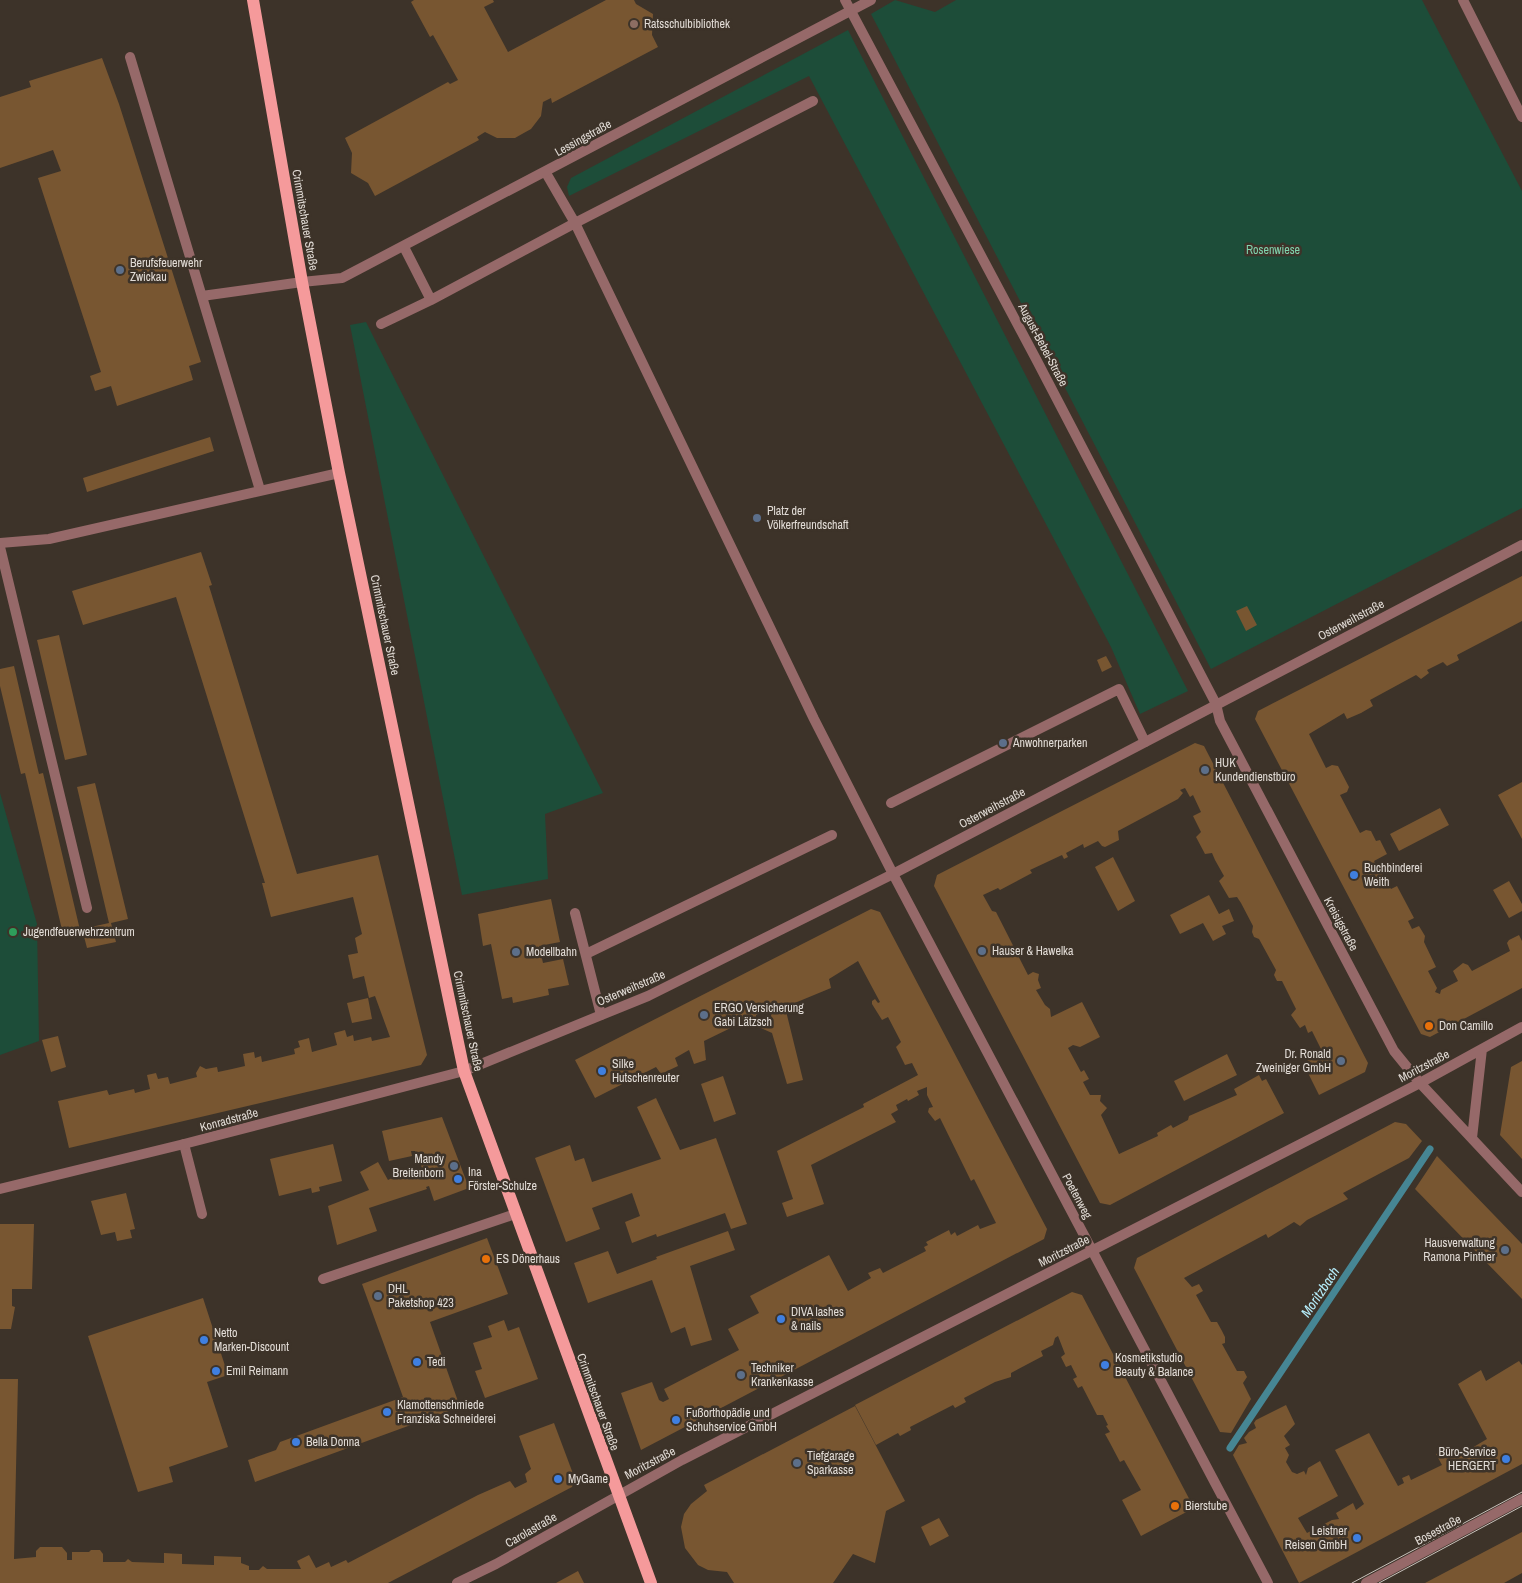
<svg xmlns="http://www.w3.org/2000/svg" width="1522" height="1583" viewBox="0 0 1522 1583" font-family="'Archivo Narrow',sans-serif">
<rect width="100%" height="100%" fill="#3d3329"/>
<!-- green -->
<path fill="#1d4d39" d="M895,0L935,12L956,0H1422L1522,191V508L1211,669L871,14Z
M848,30L1188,691L1140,714L1111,647L809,76L569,196L567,187L571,178Z
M366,322L603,793L545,814L548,879L462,895L350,325Z
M0,793L37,924L39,1041L0,1055Z"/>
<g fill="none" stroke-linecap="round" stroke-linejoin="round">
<!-- stream -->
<path stroke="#468694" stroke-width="7" d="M1230,1448L1430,1149"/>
</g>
<!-- building -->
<path fill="#785631" d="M414,0H493L494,2L484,7L508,52L606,0H634L636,4L653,14L652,35L658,47L552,103L551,98L543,102L541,116L531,129L522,134L515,138H497L485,132L477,137L479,140L375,196L368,183L351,173L352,153L345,138L448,82L450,84L458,80L433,35L430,37L411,2Z
M102,58L119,104L201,362L189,366L193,380L117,406L111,386L95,391L90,376L101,372L38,178L61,171L53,150L0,168V97L31,87L29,81Z
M210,437L214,451L87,492L83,478Z
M201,552L212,585L209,586L297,874L378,855L427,1055L421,1065L69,1148L58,1101L107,1090L109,1095L134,1089L135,1093L150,1089L147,1075L156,1073L158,1079L168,1077L170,1084L197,1077L196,1073L200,1066L206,1069L217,1067L218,1072L232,1069L245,1066L243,1054L254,1052L255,1058L261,1056L262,1062L295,1054L294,1049L300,1047L298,1041L309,1038L312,1052L337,1045L334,1033L345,1030L347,1037L353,1035L354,1041L371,1037L372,1041L390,1037L375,996L369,998L364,976L353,979L348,955L358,953L355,938L362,934L353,897L271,917L262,883H265L176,597L83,625L72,591Z
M1522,576V621L1457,655L1459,660L1447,666L1443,662L1427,670L1429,673L1421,679L1416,675L1370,700L1373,706L1361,713L1347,719L1344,713L1309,734L1326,768L1332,765L1338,766L1349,787L1347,792L1340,795L1360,833L1366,830L1371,831L1376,841L1380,840L1387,854L1374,861L1391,889L1397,886L1414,918L1408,921L1412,929L1419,926L1425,936L1424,942L1436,967L1428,971L1437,988L1435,992L1440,994L1441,990L1458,981L1453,971L1463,963L1468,965L1472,971L1510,951L1507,943L1509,940L1519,935L1522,941V988L1430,1037L1421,1034L1255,719L1258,711Z
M1247,606L1257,625L1246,631L1236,611Z
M59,635L87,755L65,760L37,640Z
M1106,656L1112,667L1102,672L1097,660Z
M14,666L38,770L39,774L43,773L80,930L63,934L25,773L21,774L0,686V669Z
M1195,743L1204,746L1368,1063L1365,1072L1319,1095L1303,1063L1320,1054L1324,1055L1325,1050L1321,1049L1312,1031L1308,1033L1305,1025L1300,1028L1291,1015L1296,1009L1282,981H1277L1274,975L1276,970L1259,939L1254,937L1252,932L1253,926L1241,903L1237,897L1229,898L1219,881L1224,876L1215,860L1212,853L1205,854L1196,837L1201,832L1193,816L1201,812L1193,795L1190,797L1185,788L1180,790L1183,793L1178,799L1118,831L1119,840L1105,847L1102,846L1098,841L1084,848L1083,844L1066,853L1068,857L1064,859L1062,855L1030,870L1032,873L1000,890L998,888L983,895L992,911L996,912L1028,975L1033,972L1039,974L1038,980L1041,988L1036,990L1045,1005L1050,1009L1051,1017L1082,1002L1100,1037L1080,1047L1073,1045L1068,1048L1081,1072L1084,1070L1089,1079L1083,1082L1090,1095H1101L1100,1101L1107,1108L1101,1115L1119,1154L1158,1136L1157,1133L1171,1125L1173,1128L1188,1120L1189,1116L1237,1095L1234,1089L1259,1075L1262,1081L1266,1079L1284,1113L1110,1205L1100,1203L934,886L937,875Z
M1522,782V839L1498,795Z
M95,783L128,919L111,923L116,942L87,948L82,929L109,923L77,787Z
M1440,808L1449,825L1399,851L1390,834Z
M1113,857L1135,901L1118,911L1095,867Z
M1509,881L1522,904V911L1509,918L1493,890Z
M1209,895L1219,914L1229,909L1234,921L1222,926L1226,934L1213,941L1203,923L1180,934L1170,915Z
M551,899L560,942L539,946L543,963L563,959L569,985L548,989L549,995L513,1003L512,997L502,999L491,944L483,946L478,914Z
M871,909L880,912L1047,1229L1044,1239L641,1450L621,1393L652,1382L659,1400L663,1402L669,1399L664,1389L739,1350L728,1329L759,1313L750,1296L829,1255L848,1291L871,1278L868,1273L880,1268L883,1273L926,1251L924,1247L928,1245L926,1242L949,1230L951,1235L955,1232L957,1236L978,1225L980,1229L996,1223L974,1179L971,1181L940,1118L935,1121L928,1112L929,1108L933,1107L927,1095V1087L917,1091L919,1095L908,1101L907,1099L896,1105L898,1110L891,1114L896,1122L811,1165L824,1204L787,1217L782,1203L793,1199L777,1151L864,1107L863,1104L918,1075L912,1063L905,1065L896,1047L901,1042L888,1017L882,1020L872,1004V1001L875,999L878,1003L880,1002L858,961L829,979L831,988L785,1007L803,1080L787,1084L772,1033L761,1028L773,1023L771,1015L773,1012L769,1009L756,1015V1023L749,1026L743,1022L704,1041L706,1060L694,1064L689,1050L675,1058L678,1066L661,1074L656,1067L595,1098L575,1060Z
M368,998L372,1019L352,1023L347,1003Z
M58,1036L66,1067L51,1072L42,1040Z
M1227,1054L1237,1075L1184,1101L1174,1081Z
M1522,1061V1159L1500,1135L1511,1067Z
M723,1076L736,1114L714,1122L701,1084Z
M656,1098L680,1150L716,1138L747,1224L731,1229L725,1213L657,1237L656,1234L632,1243L625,1222L640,1216L632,1193L592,1208L600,1229L566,1242L535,1158L570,1145L575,1161L584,1158L592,1182L661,1159L637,1107Z
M442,1117L469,1188L434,1201L429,1186L426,1187L427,1189L369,1208L377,1231L337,1245L328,1206L369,1190L360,1172L378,1162L388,1180L412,1168L416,1178L425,1175L415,1151H411L412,1156L389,1161L382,1131Z
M1395,1122L1406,1124L1422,1141L1409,1158L1343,1193L1348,1199L1307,1220L1300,1226L1294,1222L1268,1238L1266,1234L1184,1278L1192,1287L1199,1284L1203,1291L1196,1295L1211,1322H1217L1222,1331L1225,1337V1343L1222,1344L1237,1371H1244L1247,1377L1243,1383L1251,1399L1231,1433L1220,1432L1134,1268L1137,1258Z
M333,1144L342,1181L319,1187L320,1191L312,1193L311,1188L279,1196L270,1159Z
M1437,1156L1522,1244V1299L1415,1189Z
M126,1193L135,1229L130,1230L132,1238L117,1241L115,1232L101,1235L91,1201Z
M0,1224H34L32,1289H12V1306L15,1307L11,1329H0Z
M728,1231L735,1250L690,1266L712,1340L691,1346L685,1327L671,1333L652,1280L588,1303L574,1263L608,1251L617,1274L657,1259L656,1257Z
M487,1238L508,1294L430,1322L460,1407L255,1482L248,1460L276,1450L280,1442L403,1397L362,1284Z
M1072,1292L1082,1295L1194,1508L1141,1536L1122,1500L1141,1490L1124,1460L1120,1462L1110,1443L1105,1434L1110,1432L1106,1426L1108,1425L1103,1415H1097L1082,1386L1078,1388L1073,1379L1077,1377L1071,1365L1066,1367L1061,1357L1065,1354L1058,1336L1055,1338L1053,1345L1041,1351L1043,1356L1011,1373V1377L995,1382L964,1398L966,1402L955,1408L953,1405L910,1427L911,1430L900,1436L898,1433L876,1445L855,1405Z
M203,1298L228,1375L207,1382L228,1447L169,1467L173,1482L138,1492L88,1336Z
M504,1320L508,1331L519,1327L538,1379L485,1398L475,1371L482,1369L473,1343L492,1337L488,1326Z
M1519,1361L1522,1365V1464L1299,1583L1233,1455L1239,1445L1247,1443L1244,1438L1249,1432L1256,1428L1254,1423L1256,1420L1286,1405L1295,1424L1284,1436L1290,1445L1285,1448L1289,1455L1286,1462L1292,1472L1297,1474L1304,1471L1306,1475L1308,1468L1320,1461L1338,1496L1298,1518L1307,1533L1332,1520L1339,1519L1336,1513L1353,1503L1356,1510L1364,1504L1335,1450L1369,1433L1398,1486L1404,1483L1402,1478L1409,1475L1411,1480L1442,1465L1436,1454L1450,1448L1455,1458L1487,1439L1458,1384L1481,1370L1486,1381Z
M0,1379H18L14,1559L36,1557V1551L40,1547H62L67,1553V1560H72V1552H89L91,1550H100L103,1554V1562H125L128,1559L132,1562L164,1563V1553L182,1554V1564L214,1565V1556L241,1557V1563L249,1566V1570H259L263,1566L267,1569H301L297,1561L309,1555L316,1568L329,1562L331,1567L346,1560L348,1563L478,1495L510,1481L515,1488L527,1482L525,1474L531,1469L519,1436L554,1423L575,1479L572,1487L388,1583H0Z
M855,1406L905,1501L886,1511L875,1563L853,1554L833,1583H734L727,1572L708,1570L698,1565L685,1548L681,1527L684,1514L691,1504L707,1491L704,1485Z
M939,1518L949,1536L930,1546L921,1527Z
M1522,1532V1573L1504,1583H1425Z
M578,1571L584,1583H556Z"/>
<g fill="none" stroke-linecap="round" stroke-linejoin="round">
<!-- service -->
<path stroke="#966969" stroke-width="10" d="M130,57L260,490
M546,173L575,223L813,101
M202,296L302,282
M431,300L575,223L814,719L893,874
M381,324L431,300L404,247
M0,547L87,908
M891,803L1119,689L1145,742
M575,913L601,1015
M586,954L832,835
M184,1144L202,1214
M323,1279L515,1214
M1366,1583L1522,1499"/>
<!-- minor -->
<path stroke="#966969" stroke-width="10" d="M845,0L1036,359L1216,704L1220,721L1394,1051L1420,1083L1522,1192
M1463,0L1522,117
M302,282L342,278L871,0
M0,543L49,539L339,473
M893,874L1268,1583
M1472,1138L1482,1049
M0,1189L184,1144L464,1071L648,996L893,874L1522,545
M457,1583L496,1564L682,1460L1420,1083L1522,1027"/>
<!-- primary -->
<path stroke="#f59a9b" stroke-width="12" d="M253,0L302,282L339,473L464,1071L651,1583"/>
<!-- tram -->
<path stroke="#c9c2bc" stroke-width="1" d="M1352,1583L1522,1492
M1379,1583L1522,1506"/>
</g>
<!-- markers -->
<circle fill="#8d6e63" stroke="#3d3329" stroke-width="2" cx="634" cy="24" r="5"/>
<g fill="#5c6f8a" stroke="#3d3329" stroke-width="2">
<circle cx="120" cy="270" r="5"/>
<circle cx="757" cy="518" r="5"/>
<circle cx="1003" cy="743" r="5"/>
<circle cx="1205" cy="770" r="5"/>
<circle cx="982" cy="951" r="5"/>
<circle cx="516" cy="952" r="5"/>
<circle cx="704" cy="1015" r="5"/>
<circle cx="1341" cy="1061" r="5"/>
<circle cx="454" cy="1166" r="5"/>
<circle cx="1505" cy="1250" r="5"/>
<circle cx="378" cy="1296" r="5"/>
<circle cx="741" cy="1375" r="5"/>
<circle cx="797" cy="1463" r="5"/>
</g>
<g fill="#3f7fe0" stroke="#3d3329" stroke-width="2">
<circle cx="1354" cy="875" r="5"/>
<circle cx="602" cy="1071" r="5"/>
<circle cx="458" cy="1179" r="5"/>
<circle cx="781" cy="1319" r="5"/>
<circle cx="204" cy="1340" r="5"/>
<circle cx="417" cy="1362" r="5"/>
<circle cx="1105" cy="1365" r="5"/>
<circle cx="216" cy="1371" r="5"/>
<circle cx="387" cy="1412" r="5"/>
<circle cx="676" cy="1420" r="5"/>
<circle cx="296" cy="1442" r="5"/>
<circle cx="1506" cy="1459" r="5"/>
<circle cx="558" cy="1479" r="5"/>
<circle cx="1357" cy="1538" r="5"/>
</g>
<circle fill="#2e9e5b" stroke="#3d3329" stroke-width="2" cx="13" cy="932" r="5"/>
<g fill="#e8710a" stroke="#3d3329" stroke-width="2">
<circle cx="1429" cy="1026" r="5"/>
<circle cx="486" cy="1259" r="5"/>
<circle cx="1175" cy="1506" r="5"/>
</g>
<g text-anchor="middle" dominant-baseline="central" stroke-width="5" stroke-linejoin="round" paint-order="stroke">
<!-- poi labels -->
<g font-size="12" fill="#e2dcd6" stroke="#3d3329" text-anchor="start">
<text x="644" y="24">Ratsschulbibliothek</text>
<text x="130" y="263">Berufsfeuerwehr<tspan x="130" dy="14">Zwickau</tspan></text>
<text x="767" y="511">Platz der<tspan x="767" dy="14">Völkerfreundschaft</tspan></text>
<text x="1013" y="743">Anwohnerparken</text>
<text x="1215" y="763">HUK<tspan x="1215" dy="14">Kundendienstbüro</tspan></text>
<text x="1364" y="868">Buchbinderei<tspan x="1364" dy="14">Weith</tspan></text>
<text x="23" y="932">Jugendfeuerwehrzentrum</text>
<text x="992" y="951">Hauser &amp; Hawelka</text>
<text x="526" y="952">Modellbahn</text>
<text x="714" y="1008">ERGO Versicherung<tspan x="714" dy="14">Gabi Lätzsch</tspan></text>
<text x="1439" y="1026">Don Camillo</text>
<text x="1331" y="1054" text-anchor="end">Dr. Ronald<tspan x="1331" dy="14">Zweiniger GmbH</tspan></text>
<text x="612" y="1064">Silke<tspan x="612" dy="14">Hutschenreuter</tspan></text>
<text x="444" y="1159" text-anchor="end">Mandy<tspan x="444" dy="14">Breitenborn</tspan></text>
<text x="468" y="1172">Ina<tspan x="468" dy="14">Förster-Schulze</tspan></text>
<text x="1495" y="1243" text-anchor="end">Hausverwaltung<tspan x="1495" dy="14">Ramona Pinther</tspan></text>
<text x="496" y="1259">ES Dönerhaus</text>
<text x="388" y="1289">DHL<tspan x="388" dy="14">Paketshop 423</tspan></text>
<text x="791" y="1312">DIVA lashes<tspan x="791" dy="14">&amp; nails</tspan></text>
<text x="214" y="1333">Netto<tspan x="214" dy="14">Marken-Discount</tspan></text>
<text x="1115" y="1358">Kosmetikstudio<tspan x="1115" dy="14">Beauty &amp; Balance</tspan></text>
<text x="427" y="1362">Tedi</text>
<text x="751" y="1368">Techniker<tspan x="751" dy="14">Krankenkasse</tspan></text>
<text x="226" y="1371">Emil Reimann</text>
<text x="397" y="1405">Klamottenschmiede<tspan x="397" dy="14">Franziska Schneiderei</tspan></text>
<text x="686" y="1413">Fußorthopädie und<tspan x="686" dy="14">Schuhservice GmbH</tspan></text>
<text x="306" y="1442">Bella Donna</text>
<text x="1496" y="1452" text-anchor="end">Büro-Service<tspan x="1496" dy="14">HERGERT</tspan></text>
<text x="807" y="1456">Tiefgarage<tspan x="807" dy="14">Sparkasse</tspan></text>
<text x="568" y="1479">MyGame</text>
<text x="1185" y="1506">Bierstube</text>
<text x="1347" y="1531" text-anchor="end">Leistner<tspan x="1347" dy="14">Reisen GmbH</tspan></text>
</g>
<!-- street labels -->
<g font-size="12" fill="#e2dcd6" stroke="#3d3329">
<text transform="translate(583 138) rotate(-29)">Lessingstraße</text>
<text transform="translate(305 220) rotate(80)">Crimmitschauer Straße</text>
<text transform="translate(1043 345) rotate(62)">August-Bebel-Straße</text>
<text transform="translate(1351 620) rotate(-28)">Osterweihstraße</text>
<text transform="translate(385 625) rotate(78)">Crimmitschauer Straße</text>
<text transform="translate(992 808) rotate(-28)">Osterweihstraße</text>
<text transform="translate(1341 924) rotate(62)">Kreisigstraße</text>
<text transform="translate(631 988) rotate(-23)">Osterweihstraße</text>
<text transform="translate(468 1021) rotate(78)">Crimmitschauer Straße</text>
<text transform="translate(1424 1066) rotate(-28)">Moritzstraße</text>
<text transform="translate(229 1120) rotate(-15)">Konradstraße</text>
<text transform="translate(1077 1196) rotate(62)">Poetenweg</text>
<text transform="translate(1064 1251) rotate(-27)">Moritzstraße</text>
<text transform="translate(598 1402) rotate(70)">Crimmitschauer Straße</text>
<text transform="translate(650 1463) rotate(-28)">Moritzstraße</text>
<text transform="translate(531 1530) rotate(-30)">Carolastraße</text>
<text transform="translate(1438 1530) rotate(-28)">Bosestraße</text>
</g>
<!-- park labels -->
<g font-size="12" fill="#80d4ae" stroke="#3d3329">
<text x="1273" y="250">Rosenwiese</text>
</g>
<!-- water labels -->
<g font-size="14" font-style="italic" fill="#b6eefb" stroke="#3d3329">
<text transform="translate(1320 1292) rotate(-56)">Moritzbach</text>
</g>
</g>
</svg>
